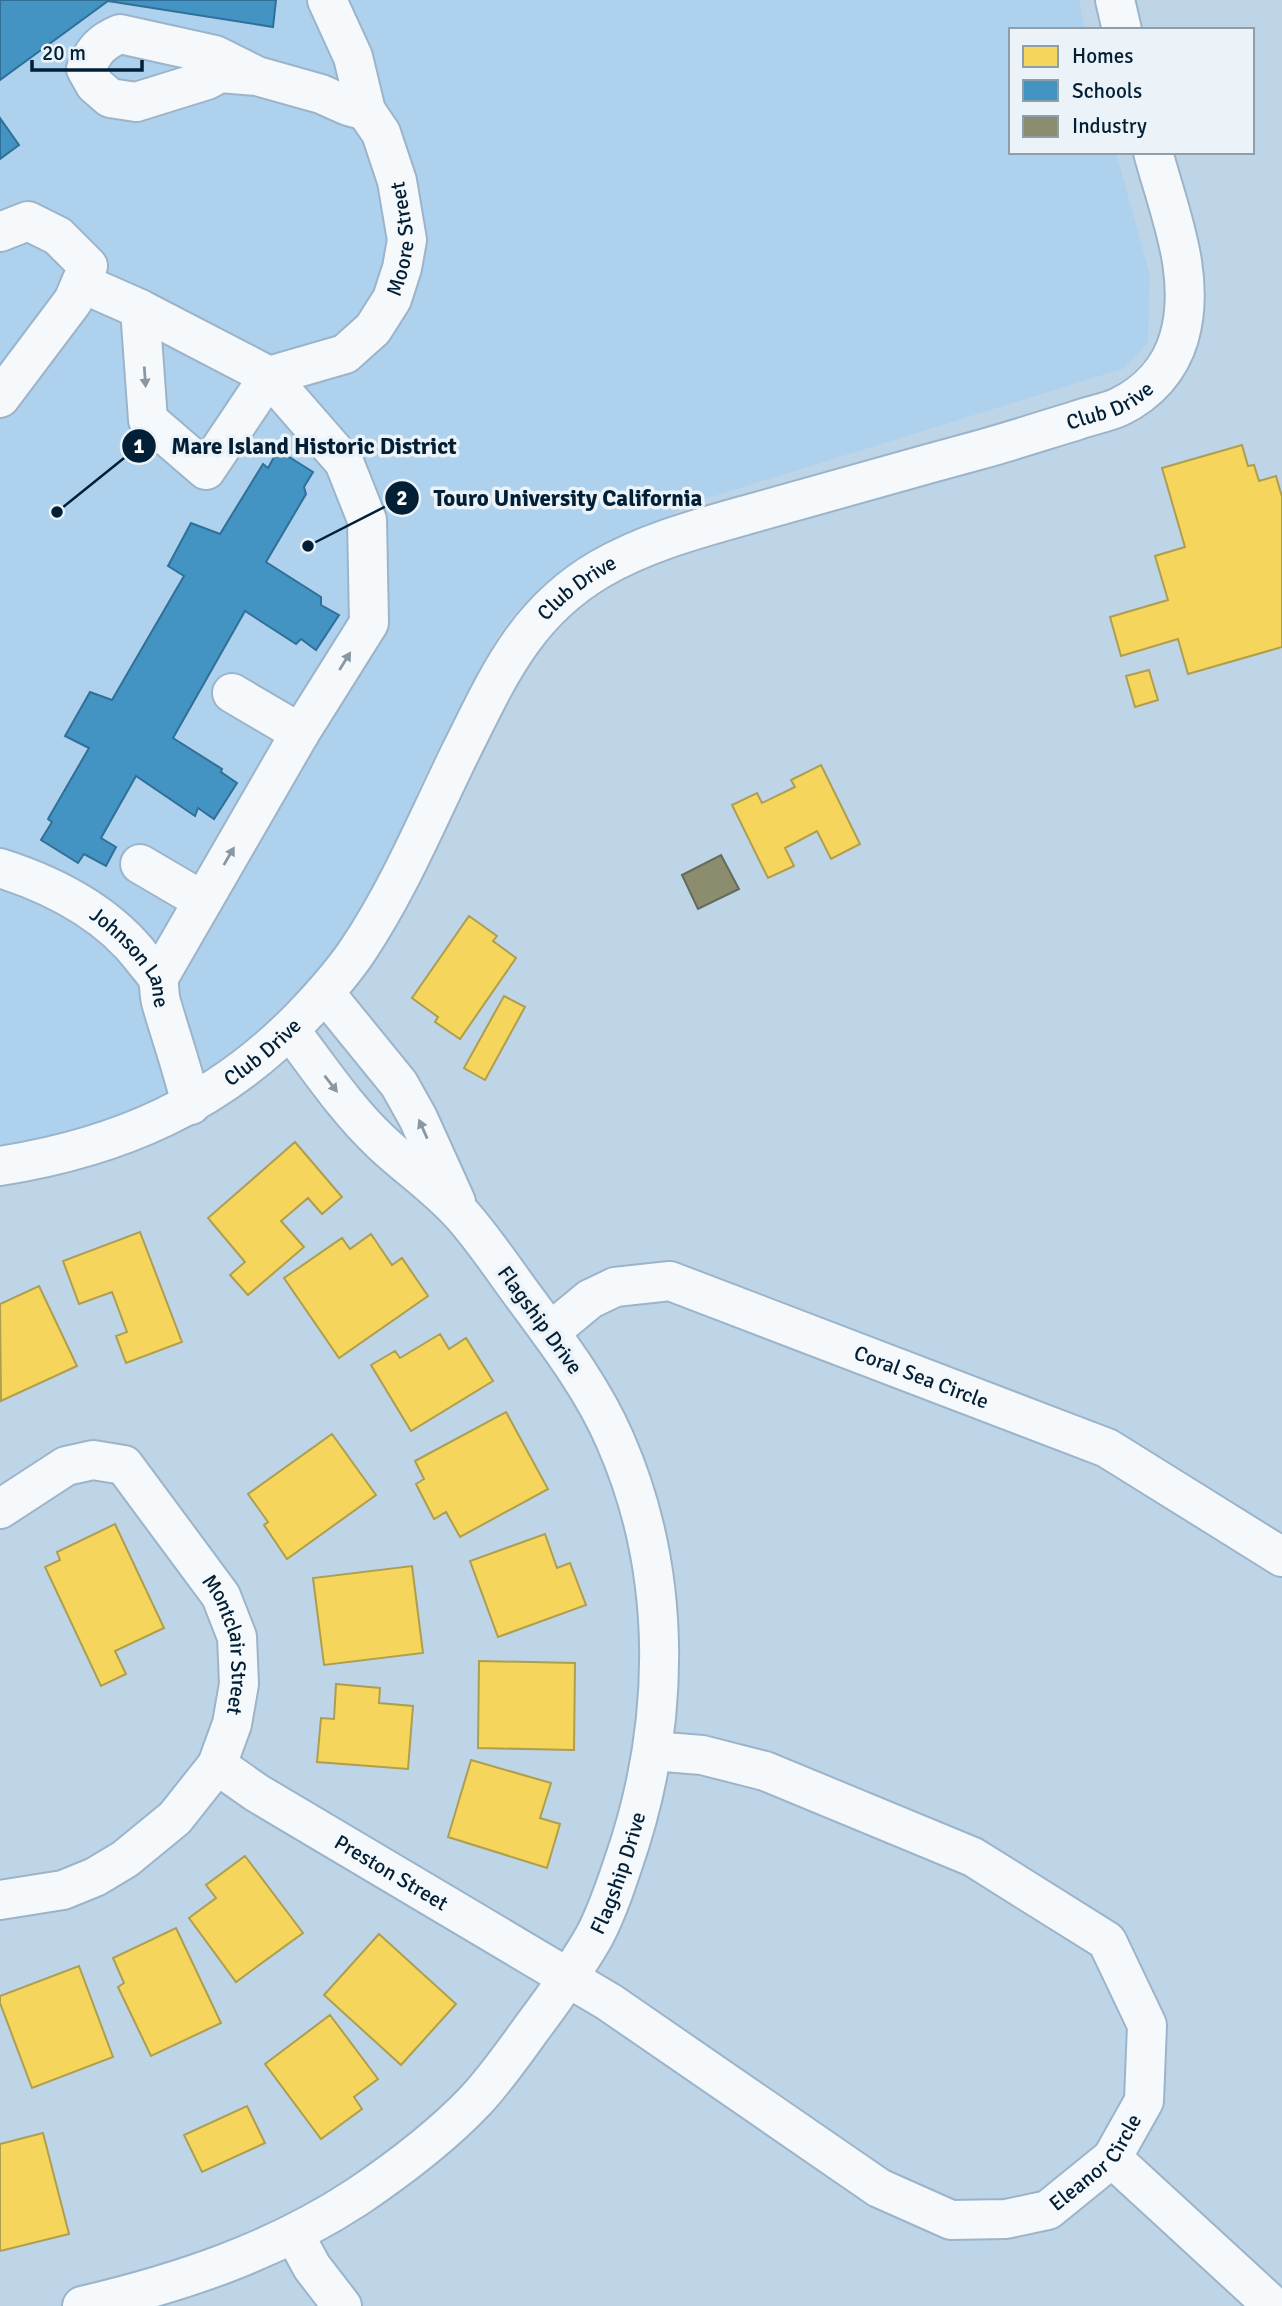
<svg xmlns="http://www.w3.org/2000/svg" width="1282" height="2306" viewBox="0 0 1282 2306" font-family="Signika,sans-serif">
<rect width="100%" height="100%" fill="#bed5e8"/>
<!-- built -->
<path fill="#aed1ee" d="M0,0H1079L1085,30H1011V152H1116L1150,275L1148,343L1125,368L692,503L540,589L511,618L497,637L421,782L386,873L335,954L285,1011L208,1073L146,1110L0,1154Z"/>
<!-- homes -->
<path fill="#f6d55c" stroke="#ad9e50" stroke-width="2" d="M1242,445L1248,466L1254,465L1259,481L1276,476L1282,497V647L1188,674L1178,639L1121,656L1110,617L1168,600L1155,556L1185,547L1162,468Z
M1149,670L1158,700L1135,707L1126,676Z
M821,765L860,844L831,859L817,831L785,848L794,866L768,878L732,805L757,793L762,803L795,787L791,780Z
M469,916L497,936L493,941L516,958L460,1039L435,1022L438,1017L412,998Z
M504,996L525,1007L485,1080L464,1068Z
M295,1142L342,1197L322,1214L308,1198L281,1221L304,1247L248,1295L230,1275L245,1262L208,1218Z
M140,1232L182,1342L126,1363L116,1336L127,1332L112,1292L79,1304L63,1261Z
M371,1234L392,1265L402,1258L428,1296L339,1358L284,1278L342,1238L350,1249Z
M39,1286L77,1366L1,1401L0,1304Z
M440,1334L449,1349L466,1338L493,1381L411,1431L371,1365L395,1351L400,1358Z
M506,1412L548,1489L460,1537L446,1512L434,1519L416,1484L424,1479L415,1461Z
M332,1434L376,1495L287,1559L264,1525L268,1522L248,1494Z
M115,1524L164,1628L115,1651L126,1674L101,1686L45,1567L60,1560L57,1552Z
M545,1534L557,1568L570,1563L586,1605L498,1637L470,1561Z
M412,1566L423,1653L324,1665L313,1578Z
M479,1661L575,1663L574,1750L478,1748Z
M336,1684L380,1688L379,1703L413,1706L408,1769L317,1762L321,1718L334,1719Z
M471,1760L551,1783L540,1818L560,1824L547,1868L448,1837Z
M245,1856L303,1933L236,1982L189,1918L216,1898L206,1885Z
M176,1928L221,2023L151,2056L118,1987L124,1983L113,1958Z
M379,1934L456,2004L401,2065L324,1995Z
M79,1966L113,2057L32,2088L0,2003V1996Z
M330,2015L378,2079L354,2097L362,2109L321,2139L265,2064Z
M247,2106L265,2143L202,2172L184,2135Z
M43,2133L69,2234L0,2251V2144Z"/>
<!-- schools -->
<path fill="#4393c3" stroke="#307098" stroke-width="2" d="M0,0H276L273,27L108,1L0,80Z
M0,118L19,145L0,159Z
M278,450L313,472L304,487L306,494L266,562L321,597V605L339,615L316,650L301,639L296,644L245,611L173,738L222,769L221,772L237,783L214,819L198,808L195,816L136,776L101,838L116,847L106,866L84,854L78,863L41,840L52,822L48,819L89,748L65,736L90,692L112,700L184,576L168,566L191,523L220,534L263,464L268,468Z"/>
<!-- industry -->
<path fill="#8c8c6e" stroke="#636b5d" stroke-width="2" d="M721,855L739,889L698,909L682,875Z"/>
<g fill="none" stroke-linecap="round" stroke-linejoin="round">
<defs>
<g id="minor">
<path d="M1115,0L1122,30"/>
<path d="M257,76L220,73L207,80L136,102L110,98L95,85L86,69C94,50 101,42 120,34L215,55L257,76L321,94L348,106L366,111"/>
<path d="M0,232L28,221L58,236L88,266L73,301L0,398"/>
<path d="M81,283L140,309L269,376L344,462L367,520L369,623L300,733L158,979"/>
<path d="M140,309L148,420L206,470L269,376"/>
<path id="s1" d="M269,376L345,354L373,329L392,299L402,268L407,240L397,181L381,133L366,111L353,57L327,0"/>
<path d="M232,693L300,733"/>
<path d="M140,864L203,901"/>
<path id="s2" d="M0,868C53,885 108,913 143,959C147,965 156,973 158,981C160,988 159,995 161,1002C171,1037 183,1070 191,1105"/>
<path d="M325,993L399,1084L418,1118L456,1202"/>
<path id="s3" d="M0,1166C120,1147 218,1104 303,1016C323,995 342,974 358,950C400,887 428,818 461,751C498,677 525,613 600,569C645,543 696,529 746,515C823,493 901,471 979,450C1012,441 1045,430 1078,420C1091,415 1106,413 1119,407C1148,393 1170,369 1179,338C1197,276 1169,212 1153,152"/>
<path id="s4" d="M550,1332L590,1299L615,1287L670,1281L1107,1448L1282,1557"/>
<path id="s5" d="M0,1509L66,1466L93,1460L124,1465L221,1596L237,1637L239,1684L232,1724L217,1765L175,1818L125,1859L95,1877L63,1890L0,1900"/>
<path id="s6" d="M217,1765L257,1793L609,2002L879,2188L951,2220L1006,2219L1048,2210L1112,2158L1144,2101L1147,2025L1107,1941L973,1857L765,1771L702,1755L652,1751"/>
<path d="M1112,2158L1273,2306"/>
<path d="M294,2234L312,2267L342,2306"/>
<path id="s7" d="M82,2306C180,2283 273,2252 357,2197C397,2170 443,2135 476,2100C501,2073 521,2042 543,2013C562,1987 580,1962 595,1935C607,1912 615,1888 623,1864C671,1727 674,1574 615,1440C593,1389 558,1343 524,1297C504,1270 485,1241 463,1216C439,1188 407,1167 381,1142C346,1109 319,1068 290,1030"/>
</g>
</defs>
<!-- minor casing -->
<use href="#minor" stroke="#9cb4c9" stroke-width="42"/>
<!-- minor -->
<use href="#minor" stroke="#f5f9fc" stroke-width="38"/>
</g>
<!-- one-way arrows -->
<defs><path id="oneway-solid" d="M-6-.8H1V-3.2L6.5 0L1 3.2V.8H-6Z" transform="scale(1.75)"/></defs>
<g fill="#8897a2">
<use href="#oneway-solid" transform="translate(145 377) rotate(86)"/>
<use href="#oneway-solid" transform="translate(345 661) rotate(-58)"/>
<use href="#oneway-solid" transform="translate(229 856) rotate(-60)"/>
<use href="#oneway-solid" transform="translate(331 1084) rotate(52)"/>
<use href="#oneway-solid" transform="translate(423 1129) rotate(-114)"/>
</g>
<g text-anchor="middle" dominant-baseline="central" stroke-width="7" stroke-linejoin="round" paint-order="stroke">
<!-- street labels -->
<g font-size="21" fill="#021f35" stroke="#ebf2f8">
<text stroke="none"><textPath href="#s1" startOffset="214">Moore Street</textPath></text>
<text stroke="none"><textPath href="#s3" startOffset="1424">Club Drive</textPath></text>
<text stroke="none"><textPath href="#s3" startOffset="858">Club Drive</textPath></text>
<text stroke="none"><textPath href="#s2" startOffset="164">Johnson Lane</textPath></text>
<text stroke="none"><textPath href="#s3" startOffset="290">Club Drive</textPath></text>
<text transform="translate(540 1320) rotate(54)">Flagship Drive</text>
<text stroke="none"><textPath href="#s4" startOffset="404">Coral Sea Circle</textPath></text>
<text stroke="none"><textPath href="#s5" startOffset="350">Montclair Street</textPath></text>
<text stroke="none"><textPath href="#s6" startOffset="205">Preston Street</textPath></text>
<text stroke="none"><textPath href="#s7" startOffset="721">Flagship Drive</textPath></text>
<text stroke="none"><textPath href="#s6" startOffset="1031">Eleanor Circle</textPath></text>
</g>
</g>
<!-- callouts -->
<path fill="none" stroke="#021f35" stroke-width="2.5" d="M57 512L139 446M308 546L402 498"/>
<g fill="#021f35" stroke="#ebf2f8" stroke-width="2.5">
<circle cx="57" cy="512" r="7"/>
<circle cx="308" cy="546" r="7"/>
<circle cx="139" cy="446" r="18"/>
<circle cx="402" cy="498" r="18"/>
</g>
<g font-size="21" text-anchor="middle" font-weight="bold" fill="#fff">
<text x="139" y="453">1</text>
<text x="402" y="505">2</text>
</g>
<g font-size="23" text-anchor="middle" font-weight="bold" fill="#021f35" stroke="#ebf2f8" stroke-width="7" stroke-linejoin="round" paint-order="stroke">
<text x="314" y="454">Mare Island Historic District</text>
<text x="568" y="506">Touro University California</text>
</g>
<!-- legend -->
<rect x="1009" y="28" width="245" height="126" fill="#ebf2f8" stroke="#8e9eaa" stroke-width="2"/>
<rect x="1023" y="46" width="35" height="21" fill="#f6d55c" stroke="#8e9eaa" stroke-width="2"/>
<text x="1072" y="63" font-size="21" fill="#021f35">Homes</text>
<rect x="1023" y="80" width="35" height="21" fill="#4393c3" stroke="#8e9eaa" stroke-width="2"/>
<text x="1072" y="98" font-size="21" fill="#021f35">Schools</text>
<rect x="1023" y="116" width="35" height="21" fill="#8c8c6e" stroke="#8e9eaa" stroke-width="2"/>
<text x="1072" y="133" font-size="21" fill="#021f35">Industry</text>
<!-- scale -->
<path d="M32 60v10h110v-10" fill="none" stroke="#021f35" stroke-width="3.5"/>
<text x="42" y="60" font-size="21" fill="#021f35" stroke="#ebf2f8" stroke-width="5" paint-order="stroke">20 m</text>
</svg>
